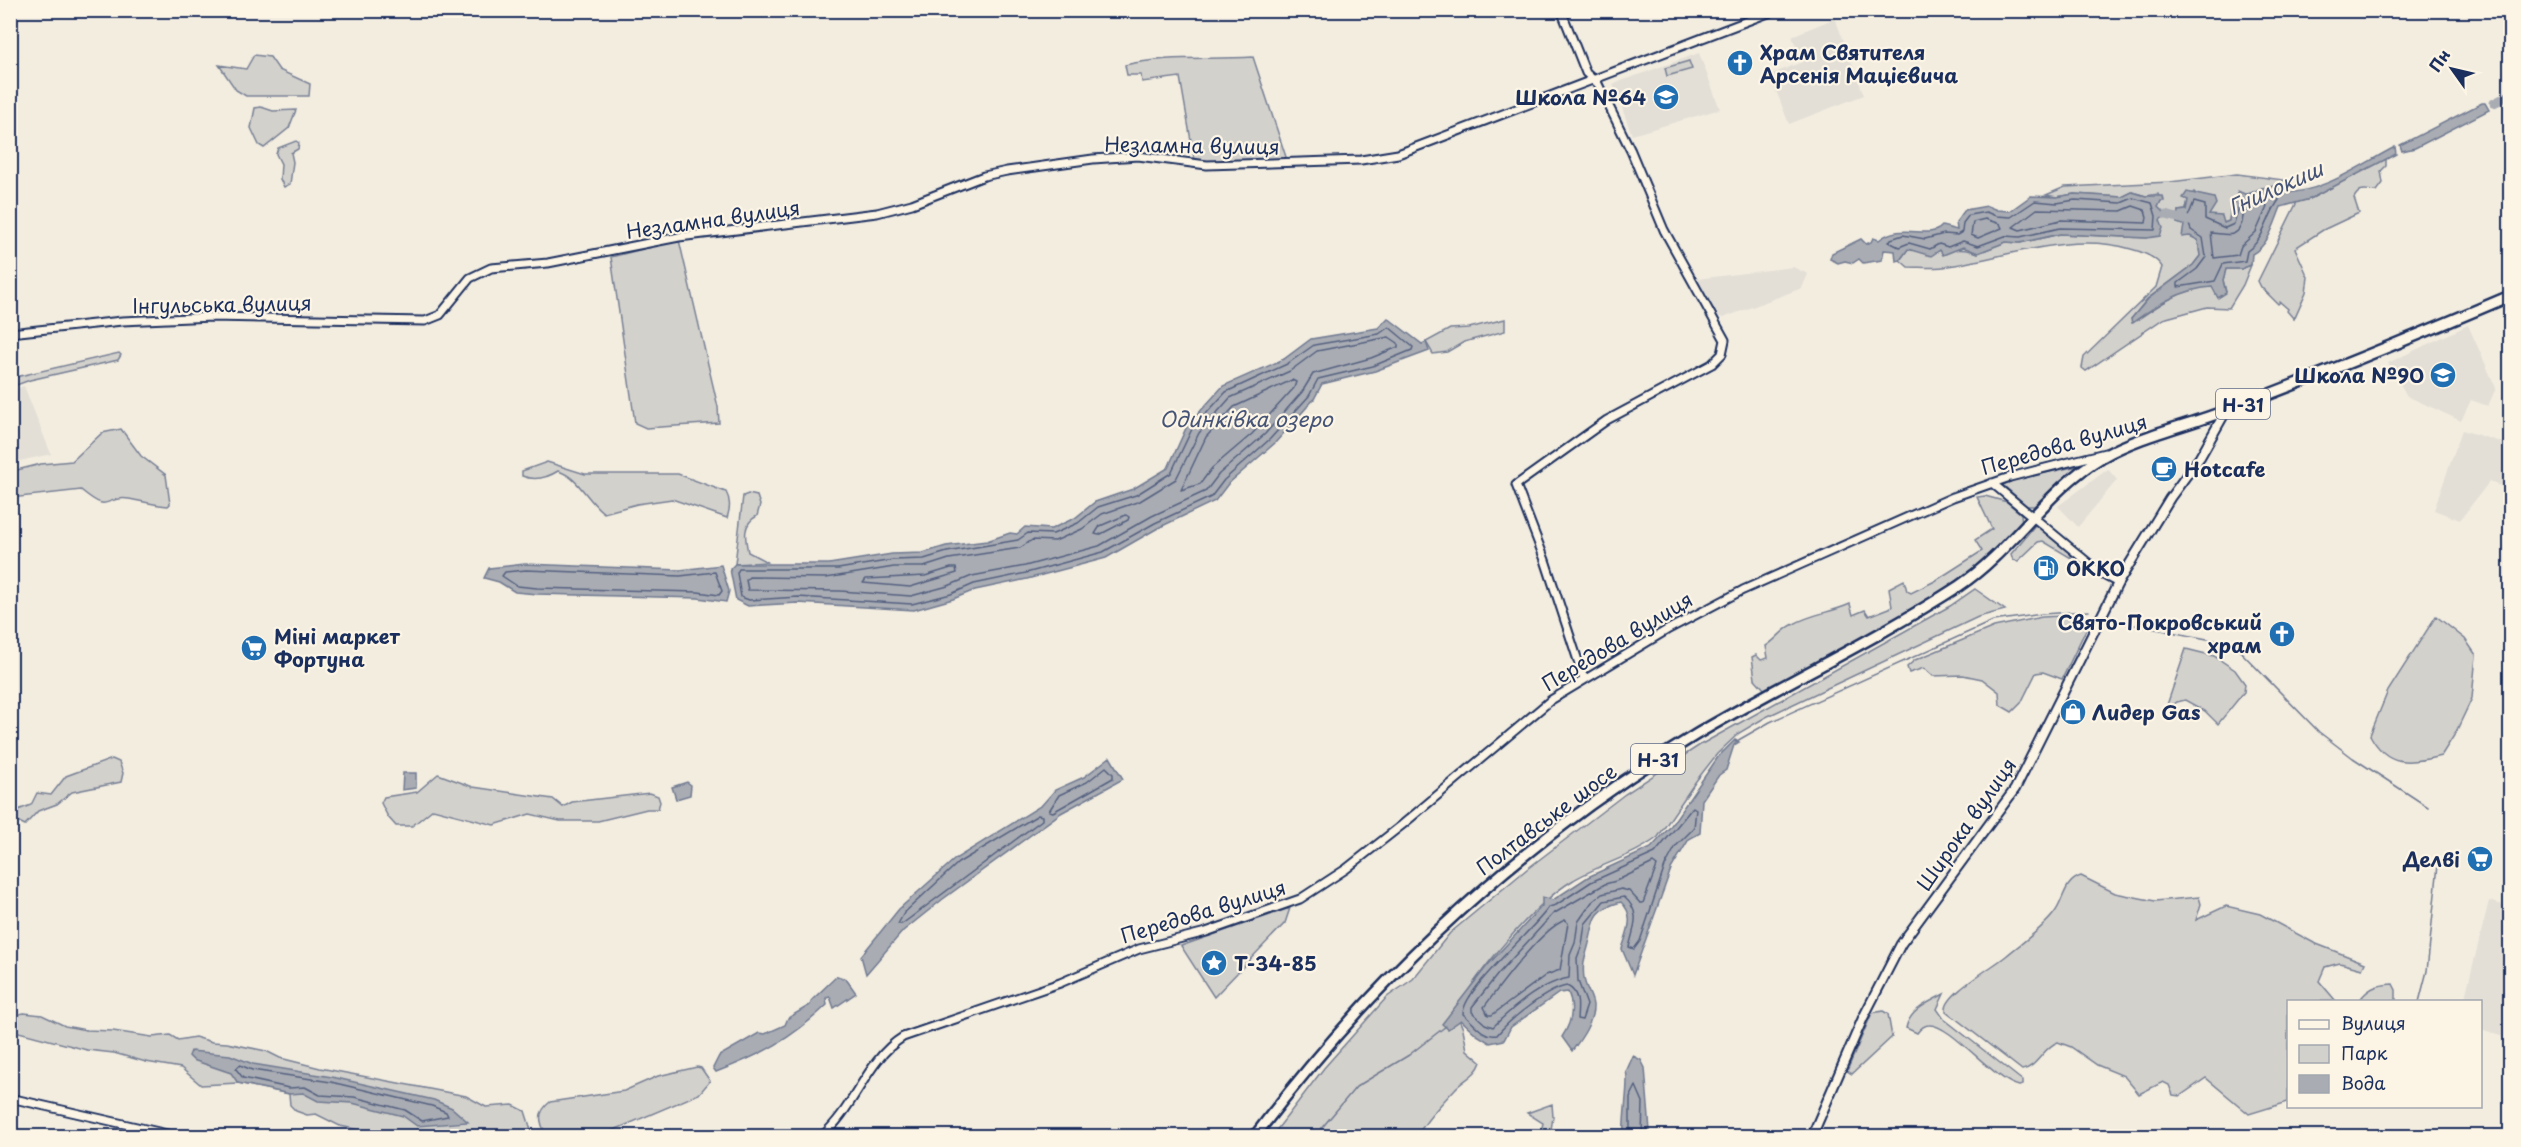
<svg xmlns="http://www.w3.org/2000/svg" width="2521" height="1147" viewBox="0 0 2521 1147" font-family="'Playpen Sans',sans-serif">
<rect width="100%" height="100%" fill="#f3ede0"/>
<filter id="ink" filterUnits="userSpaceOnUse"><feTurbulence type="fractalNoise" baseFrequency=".0167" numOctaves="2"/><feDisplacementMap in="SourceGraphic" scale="12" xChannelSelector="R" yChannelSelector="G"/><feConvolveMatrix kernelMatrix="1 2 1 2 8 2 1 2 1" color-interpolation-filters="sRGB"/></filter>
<g filter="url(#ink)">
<!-- built -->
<path fill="#e3dfd6" d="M1835,18L1864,95L1789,124L1770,75L1802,62L1792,36Z
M1699,53L1720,109L1632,135L1613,84Z
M1793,267L1808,274L1802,288L1723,318L1718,316L1697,279Z
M2468,325L2496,388L2488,406L2471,400L2461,421L2407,396L2388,363Z
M24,386L51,454L11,463V390Z
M2462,430L2510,445V489L2489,482L2460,520L2434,510Z
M2108,469L2117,480L2078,527L2058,506Z
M2489,901L2510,907V1039L2481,1030L2480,1002L2464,1001Z"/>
<!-- green -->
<path fill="#d3d1cc" stroke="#778095" stroke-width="1.5" d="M254,55L270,57L279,70L310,84L309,96H246L236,90L219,65L246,69Z
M1253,57L1287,160L1207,162L1194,158L1180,77L1142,82L1141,75H1127L1125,65C1166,55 1210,60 1253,57Z
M1689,61L1692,69L1667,76L1665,68Z
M261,107L273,111L296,110L289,128L264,148L259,145L251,128L255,108Z
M296,141L299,143L298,149L291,153L293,162L290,184L284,187L280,179L281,164L276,154L278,148Z
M2386,158V166L2381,171L2383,183L2377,191C2365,191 2361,186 2354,198L2359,213L2323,230L2295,248L2308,277L2306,292L2294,319L2287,311L2288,309L2280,302L2278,304L2261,287L2258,281L2297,202L2310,199Z
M2237,174L2284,180L2282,185C2269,188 2250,195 2239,195L2234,205L2232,202L2229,221L2223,223L2209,215L2211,209L2194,192L2188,200L2186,210L2178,211L2177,223L2184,225L2190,236L2198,240L2200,256L2193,265L2147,299L2131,319L2133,323C2158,305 2181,289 2212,286L2218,297L2226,292L2223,280L2226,269H2241L2251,265L2243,285L2229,308L2207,307L2163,319L2086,371L2082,368L2084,357L2156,287L2162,267C2156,257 2143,252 2131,249C2070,232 2010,256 1949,266C1936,269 1921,267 1908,267L1900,260L1908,249C1931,256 1955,244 1978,253L2006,242L2020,243L2060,234L2147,238L2160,220L2158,207L2161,201L2158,194L2146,196L2132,192L2122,197L2074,194L2057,197L2046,195L2065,187L2170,182Z
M679,240L718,407L719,423L646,428L635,423L611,257Z
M1505,319V331L1464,342L1447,352L1433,354L1426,342L1450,329L1469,328Z
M119,353L121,355L118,360L30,380L11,387V378Z
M121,429L141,456L166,475L170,504L168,506C154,505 142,501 129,499C103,495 112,516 81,490L11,498V476L17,470L41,464L72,461L102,433Z
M547,462L585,474H678L726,492C731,501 730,508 727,518L672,499L637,504L604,513C587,501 579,477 558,471C547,478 535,481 522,476V471Z
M2078,466L2034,506H2027L2003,485L2017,479Z
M748,494L757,496L760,505L757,516C742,524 745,538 748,552L767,562L735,564L743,496Z
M1985,496L2007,502L2021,514L2022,525C1951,598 1854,641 1765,690L1755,679L1752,657L1756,655L1761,660L1768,658L1766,646C1776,640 1781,631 1792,625C1810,614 1830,613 1850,604L1853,615L1865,610L1869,616L1892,607L1889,588L1904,580L1907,591L1911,593L1935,581L1982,551L1975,540L1992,529L1977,497Z
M2036,524L2071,552V558L2043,541L2038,542L2018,561L2013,560L2011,554Z
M1975,589L2005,610L1978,617L1766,717L1739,733L1717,754L1696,781L1658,837C1633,857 1599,864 1572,881C1534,904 1477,972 1456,1011L1463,1029L1467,1050L1481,1062C1477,1075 1463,1080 1455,1089C1441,1104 1427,1119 1417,1136H1272L1324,1068L1387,997L1413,979L1450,933L1527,869L1625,794L1700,745L1950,606Z
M2081,615L2090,621L2062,679L2043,672L2036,673L2021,703L2012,712L2000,705L1999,692L1982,679L1963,675L1933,676L1924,668L1909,673L1907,667L1915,660L1994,627L2042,617Z
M2436,616L2465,639L2476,655L2472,698L2455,734L2441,756C2409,764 2387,767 2370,735L2388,691Z
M2186,649L2214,656L2235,670L2245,684L2244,692L2218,724L2205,711L2185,700L2177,702L2165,711Z
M112,759L119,762L123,773L121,782L72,792L57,804L38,811L25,825L13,819V812L31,805L37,793L51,795L66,776Z
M438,774L473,787L553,799L563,807L572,802L650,793L658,796L660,802L658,809H647L598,821H560L530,814L494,825L433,809L412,826H396L388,817L381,803L384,797L417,792Z
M2081,876L2115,893L2155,901L2199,897L2201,904L2196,920L2226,906L2260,914L2314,943L2365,963L2362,969L2340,963L2325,967L2319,981L2336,1001L2288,1002V1102L2249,1114L2206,1078L2180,1096L2173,1095L2169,1085L2163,1082L2139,1094L2124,1076L2097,1065L2071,1047L2058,1042C2043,1047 2037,1068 2022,1070L1946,1011C1943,995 1993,967 2006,956C2021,943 2043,929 2055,912C2064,900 2064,881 2081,876Z
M1290,908L1285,923L1214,997L1181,946Z
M2393,984L2396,990V1001H2359C2368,988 2376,985 2393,984Z
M1944,994L1937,1009L1944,1019L2023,1081V1085L2019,1086C1993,1080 1951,1024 1929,1025C1924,1025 1920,1029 1917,1033L1906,1028C1910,1009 1930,1002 1944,994Z
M1883,1011L1888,1014L1892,1037L1852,1074L1847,1071L1872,1013Z
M24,1013L42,1015L65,1026L86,1030L113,1031L152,1037L170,1035L178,1040L195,1037L212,1042L227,1043L266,1051L280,1058L320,1068L466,1096L486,1107L513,1105L525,1111L533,1136L380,1134L340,1126L316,1114L307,1115L296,1111L290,1105L289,1094L238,1083L201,1085L181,1068L146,1062L114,1053L87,1050L11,1030L10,1016Z
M697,1067L701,1068L710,1081L699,1094L600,1136H546C540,1122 536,1113 550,1102L624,1091L658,1076Z
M1552,1104L1553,1117L1550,1136H1540L1543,1123L1527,1113Z"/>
<!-- water -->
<path fill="#a9acb3" stroke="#707a91" stroke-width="1.5" d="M2482,103H2485L2489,110L2415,148L2402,151L2400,145Z
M2395,147L2396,154L2310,199L2281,207C2274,224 2269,245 2252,254L2251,265L2241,269H2226L2223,280L2226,293L2218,298L2212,287C2181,289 2157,305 2132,323L2131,319L2148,299L2193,265L2200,256L2198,240L2190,236L2182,237L2184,225L2177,223L2178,211L2186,210L2188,200L2183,198L2187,192L2214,198L2216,204L2209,215L2222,216L2224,223L2229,221L2231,202L2235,204L2238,191L2247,195L2261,188L2282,185V193C2323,193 2360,165 2395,147Z
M2132,192L2146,196H2163L2164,201H2161L2158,207L2166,215L2160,220L2163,228L2160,236L2147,238L2060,234L2020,243L2006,242L1978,253L1963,247L1943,255L1940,250L1931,256L1908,249L1900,260L1896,261L1895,251L1884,250L1882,260L1863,263L1859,259L1853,263L1845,261L1838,263L1830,259L1832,253L1861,239L1866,244L1871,242L1873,238L1879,240C1901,221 1929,241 1942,226L1957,230L1956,222L1965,210L1987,206L1997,210L2010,211L2031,196L2057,197L2074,194L2122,197Z
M1388,318L1422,344L1426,342L1429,351L1375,371L1322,384L1314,399L1275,443L1228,484L1215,501L1158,528L1106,558L1027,579L975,590L953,599L914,610L798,603L748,606L736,600L730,569L735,564H829L892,554L923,553L946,546L987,541L1010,533L1017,534L1025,527L1051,529L1075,518L1095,502L1133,489L1168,468L1187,426L1223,386L1284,359L1311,339L1378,328Z
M525,564L680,570L721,565L729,591L726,602L698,598L537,594L515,592L499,582L484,578L489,568Z
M1735,740L1739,742L1734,745L1726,770L1719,775L1702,800L1700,833L1689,839L1671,869L1633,975L1622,949C1627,932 1636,916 1621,902C1590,910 1595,923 1588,947C1585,958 1582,965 1584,978C1585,987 1592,996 1593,1005C1594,1021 1581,1039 1572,1051L1562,1037C1572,1022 1575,1008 1568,992L1559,993L1511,1027L1504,1040L1490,1043L1477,1035L1461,1020L1448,1029L1442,1024L1487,966L1542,906V897L1553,900L1588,877L1651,848L1670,827L1718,757Z
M1110,757L1123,779L1061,813L943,899L903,931L866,974L861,956L899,909L955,859L1042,805L1055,790L1084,777Z
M403,773H416V788L402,790Z
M687,782L691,785L690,795L676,799L672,787Z
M837,976L846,979L856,993L834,1008L830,997L826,998L827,1005C790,1040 763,1054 716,1072L713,1068L719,1056L759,1033L765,1034L785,1025L788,1018L810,1005L812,1000Z
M191,1051L230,1055L253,1064L332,1077L434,1100L452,1108L468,1122L417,1126L403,1116L352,1103L318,1101L303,1093L290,1094L238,1083L231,1073L193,1060L189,1056Z
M1633,1056L1641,1060L1645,1068L1650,1131L1646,1136H1624C1622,1120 1630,1079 1626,1072Z"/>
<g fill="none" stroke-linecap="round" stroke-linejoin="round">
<!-- shore -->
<path stroke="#546180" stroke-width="1.5" d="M2264,194L2275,193L2279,200C2266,217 2266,238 2247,251L2245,261L2223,264L2215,281L2178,287V283L2197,269L2206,257L2203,238L2191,230L2187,219L2194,202L2205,205V219L2225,228L2234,224C2240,197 2242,207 2264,194Z
M2133,198L2152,203L2156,216L2155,230L2060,228L2020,237L2005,236L1978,246L1963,241L1948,247L1939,244L1930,249L1909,243L1899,247L1889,242L1891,239L1903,235L1925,239L1944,234L1957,235L1962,232L1963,223L1969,215L1986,212L1996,216L2011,217L2035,201L2057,203L2075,200L2121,203Z
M2263,203L2267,207L2256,232L2241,246L2238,255L2214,258L2211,233C2221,233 2236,240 2241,225C2244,220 2241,217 2245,212C2250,207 2257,206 2263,203Z
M2133,206L2145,210L2147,217L2146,223L2061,220L2020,230L2013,227L2037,209L2121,211Z
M1985,219L2000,224L2002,228L1978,238L1971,235L1973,222Z
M1389,327L1413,347L1412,350L1373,366L1318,379L1309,396L1270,439L1224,480L1211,497L1155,523L1103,552L1026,573L974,584L951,594L912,604L798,597L749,600L741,597L737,573L739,569H838L893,560L924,559L947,552L1018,540L1028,533L1053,534L1078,523L1098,507L1136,495L1171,473L1192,429L1226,392L1287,364L1314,345L1379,334Z
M1389,337L1398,343V347L1371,358L1313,374L1302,392L1265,434L1219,474L1206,491L1152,516L1099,546L1025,566L972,576L948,586L911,596L840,591L748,590L746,580L749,577L826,578L894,567H924L949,559L1020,548L1032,540L1055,541L1082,529L1102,514L1140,501L1176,479L1199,433L1230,398L1290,371L1317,351Z
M1292,380L1296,382L1294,388L1252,434L1212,468L1200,484L1181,490L1206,437L1234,407Z
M1126,515L1129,517L1128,520L1099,535L1095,534L1100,526Z
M951,568H956L957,573L910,587L863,583L866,579L925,576Z
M526,570L680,576L715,572L722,591L719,595L698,592L537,588L517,586L502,576L505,572Z
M1106,767L1113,774V778L1053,812L1049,811L1059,795L1087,782Z
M1693,807L1696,809L1694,828L1676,846L1665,866L1640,941L1634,949L1629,947C1634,927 1642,912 1624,897L1604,901L1585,924L1582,945L1577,958L1578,981L1587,1005L1582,1020L1577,1019C1578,1007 1580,992 1567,986C1547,989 1509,1020 1497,1035C1483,1038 1473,1022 1463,1014C1463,989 1534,930 1549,907L1556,905L1591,882L1655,853Z
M1038,815L1042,816V820L902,924H898L904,913L958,863Z
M1653,863L1657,866L1643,903H1640L1629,891L1621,889L1602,894L1592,902L1578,922L1575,943L1570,955L1569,978C1541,983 1512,1008 1493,1027L1485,1024L1472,1012V1007L1498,974L1553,914L1605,884L1616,881Z
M1565,920L1568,923L1560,970L1546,975L1492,1015H1488L1484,1007C1500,986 1541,929 1565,920Z
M240,1065L252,1070L331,1082L432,1106L446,1112L448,1116L422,1121L405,1110L354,1097L320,1095L305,1087L289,1088L243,1078L236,1069Z
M1630,1136V1098L1636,1086L1643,1102L1642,1136"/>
<!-- stream -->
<path stroke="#707a91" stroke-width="1.5" d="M2114,621L2233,644L2319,732L2353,758L2428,807
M1735,742L1770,722L1993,621L2042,614L2089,611
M2419,1002L2427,971L2438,865
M1315,1136L1356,1087L1409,1055L1446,1026"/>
<!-- river -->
<path stroke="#a9acb3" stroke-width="9" d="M2494,103L2510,95
M2166,215L2189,221"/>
<defs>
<path id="tertiary" d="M1561,10L1586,73L1598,84L1631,151L1664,230L1725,340L1722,354L1712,364L1607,420L1516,485L1545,560L1584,679
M10,333L122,321L212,317L425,321L440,315L470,278L491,268L548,263L679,237L877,213L912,204L984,176L1007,171L1093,159L1138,156L1207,165L1361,160L1398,154L1776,10
M1992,483L2103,575L2118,583
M10,1098L176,1136
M822,1136C855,1108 866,1060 903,1037L1060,983L1139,949L1206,932L1300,899L1346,869L1402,825L1551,700L1667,630L1743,590L1953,497L2010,477L2105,453"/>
<path id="secondary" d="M1812,1136L1863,1018L1901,944L2015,789L2118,583L2170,498L2200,457L2226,411"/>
<path id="primary" d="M1255,1136C1376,975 1525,838 1697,734C1783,683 1876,640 1959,586C2013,550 2046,490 2102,457C2139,436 2185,426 2225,411C2321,375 2416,336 2510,296"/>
</defs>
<!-- tertiary casing -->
<use href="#tertiary" stroke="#1b2f5e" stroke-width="11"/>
<!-- secondary casing -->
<use href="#secondary" stroke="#1b2f5e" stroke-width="12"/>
<!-- primary casing -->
<use href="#primary" stroke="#1b2f5e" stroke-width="14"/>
<!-- tertiary -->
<use href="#tertiary" stroke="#fcf5e5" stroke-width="7"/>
<!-- secondary -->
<use href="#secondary" stroke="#fcf5e5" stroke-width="8"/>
<!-- primary -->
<use href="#primary" stroke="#fcf5e5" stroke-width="9"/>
</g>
</g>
<!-- icons -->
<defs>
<symbol id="church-disc" viewBox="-11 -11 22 22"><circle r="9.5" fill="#1f6fb2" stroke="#fcf5e5"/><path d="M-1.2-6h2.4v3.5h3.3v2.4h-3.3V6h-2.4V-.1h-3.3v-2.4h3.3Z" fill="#fff"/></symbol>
<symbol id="school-disc" viewBox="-11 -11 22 22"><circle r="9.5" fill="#1f6fb2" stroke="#fcf5e5"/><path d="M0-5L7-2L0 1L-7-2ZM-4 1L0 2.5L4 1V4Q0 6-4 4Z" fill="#fff"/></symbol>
<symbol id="cafe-disc" viewBox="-11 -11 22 22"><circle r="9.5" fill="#1f6fb2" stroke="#fcf5e5"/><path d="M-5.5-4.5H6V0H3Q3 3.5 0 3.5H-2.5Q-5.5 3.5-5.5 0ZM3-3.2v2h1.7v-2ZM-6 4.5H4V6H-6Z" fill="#fff"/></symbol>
<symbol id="fuel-disc" viewBox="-11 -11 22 22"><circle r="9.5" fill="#1f6fb2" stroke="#fcf5e5"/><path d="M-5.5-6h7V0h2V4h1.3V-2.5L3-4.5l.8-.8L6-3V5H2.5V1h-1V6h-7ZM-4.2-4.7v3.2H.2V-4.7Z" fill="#fff"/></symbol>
<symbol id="supermarket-disc" viewBox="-11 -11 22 22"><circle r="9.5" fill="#1f6fb2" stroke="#fcf5e5"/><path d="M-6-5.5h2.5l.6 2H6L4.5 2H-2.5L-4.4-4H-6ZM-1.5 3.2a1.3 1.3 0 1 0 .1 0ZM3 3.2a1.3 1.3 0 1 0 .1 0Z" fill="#fff"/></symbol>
<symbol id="shop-disc" viewBox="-11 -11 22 22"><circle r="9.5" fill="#1f6fb2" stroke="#fcf5e5"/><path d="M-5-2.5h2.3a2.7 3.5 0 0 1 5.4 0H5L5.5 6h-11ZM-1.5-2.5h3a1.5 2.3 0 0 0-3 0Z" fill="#fff"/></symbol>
<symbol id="sight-disc" viewBox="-11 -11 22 22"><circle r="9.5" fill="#1f6fb2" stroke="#fcf5e5"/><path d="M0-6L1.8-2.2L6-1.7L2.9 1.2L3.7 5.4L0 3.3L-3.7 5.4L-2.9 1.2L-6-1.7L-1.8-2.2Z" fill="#fff"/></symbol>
</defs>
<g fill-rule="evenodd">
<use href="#church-disc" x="1725" y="48" width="30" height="30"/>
<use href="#school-disc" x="1651" y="82" width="30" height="30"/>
<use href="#school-disc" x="2428" y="360" width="30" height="30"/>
<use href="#cafe-disc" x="2149" y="454" width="30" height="30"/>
<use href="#fuel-disc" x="2031" y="553" width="30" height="30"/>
<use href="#church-disc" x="2267" y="619" width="30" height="30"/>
<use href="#supermarket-disc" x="239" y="633" width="30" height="30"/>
<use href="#shop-disc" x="2058" y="697" width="30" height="30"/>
<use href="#supermarket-disc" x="2465" y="844" width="30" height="30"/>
<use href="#sight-disc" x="1199" y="948" width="30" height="30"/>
</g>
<g text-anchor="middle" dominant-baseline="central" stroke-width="4.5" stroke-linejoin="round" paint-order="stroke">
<!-- shield labels -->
<g fill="#fcf5e5" stroke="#5e6a86" stroke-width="1.5">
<rect x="2216" y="389" width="54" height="30" rx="4.5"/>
<rect x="1631" y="744" width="54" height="30" rx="4.5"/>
</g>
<g font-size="18" font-weight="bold" fill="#1b2f5e">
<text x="2243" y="404">Н-31</text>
<text x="1658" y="759">Н-31</text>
</g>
<!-- poi labels -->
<g font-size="20" font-weight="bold" fill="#1b2f5e" stroke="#fcf5e5" text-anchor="start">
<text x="1760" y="52">Храм Святителя<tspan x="1760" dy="23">Арсенія Мацієвича</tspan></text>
<text x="1646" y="97" text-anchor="end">Школа №64</text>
<text x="2424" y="375" text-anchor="end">Школа №90</text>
<text x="2184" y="469">Hotcafe</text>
<text x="2066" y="568">ОККО</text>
<text x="2262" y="622" text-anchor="end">Свято-Покровський<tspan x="2262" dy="23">храм</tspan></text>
<text x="274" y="636">Міні маркет<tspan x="274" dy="23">Фортуна</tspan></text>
<text x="2092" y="712">Лидер Gas</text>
<text x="2460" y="859" text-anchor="end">Делві</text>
<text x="1234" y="963">Т-34-85</text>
</g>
<!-- street labels -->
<g font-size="20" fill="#1b2f5e" stroke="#fcf5e5">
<text transform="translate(1192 145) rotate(1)">Незламна вулиця</text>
<text transform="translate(713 219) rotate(-8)">Незламна вулиця</text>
<text transform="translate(222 304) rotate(-1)">Інгульська вулиця</text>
<text transform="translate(2064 444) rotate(-16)">Передова вулиця</text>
<text transform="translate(1617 641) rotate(-31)">Передова вулиця</text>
<text transform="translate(1546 819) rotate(-37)">Полтавське шосе</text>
<text transform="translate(1966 824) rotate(-55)">Широка вулиця</text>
<text transform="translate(1203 911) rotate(-17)">Передова вулиця</text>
</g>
<!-- water labels -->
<g font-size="21" font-style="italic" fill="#465478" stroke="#fcf5e5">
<text transform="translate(2275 187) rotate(-24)">Гнилокиш</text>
<text x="1246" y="418">Одинківка озеро</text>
</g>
</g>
<!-- margin -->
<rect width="2521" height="1147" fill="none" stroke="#fcf5e5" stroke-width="36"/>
<rect x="18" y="18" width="2485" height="1111" fill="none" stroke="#1b2f5e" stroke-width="2" filter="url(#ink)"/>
<!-- legend -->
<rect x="2287" y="1000" width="195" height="108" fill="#fcf5e5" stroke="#a2a6af" stroke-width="1.5"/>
<rect x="2299" y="1020" width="30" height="9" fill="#fcf5e5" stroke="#a2a6af" stroke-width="1.5"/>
<text x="2341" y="1030" font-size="18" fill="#1b2f5e">Вулиця</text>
<rect x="2299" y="1045" width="30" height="18" fill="#d3d1cc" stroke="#a2a6af" stroke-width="1.5"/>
<text x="2341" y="1060" font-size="18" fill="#1b2f5e">Парк</text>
<rect x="2299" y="1075" width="30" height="18" fill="#a9acb3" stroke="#a2a6af" stroke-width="1.5"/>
<text x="2341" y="1090" font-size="18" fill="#1b2f5e">Вода</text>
<!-- north arrow -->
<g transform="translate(2452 69) rotate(304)" stroke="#fcf5e5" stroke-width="4.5" paint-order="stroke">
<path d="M0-4.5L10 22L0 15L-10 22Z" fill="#1b2f5e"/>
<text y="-9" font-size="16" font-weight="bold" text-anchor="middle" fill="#1b2f5e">Пн</text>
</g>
</svg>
